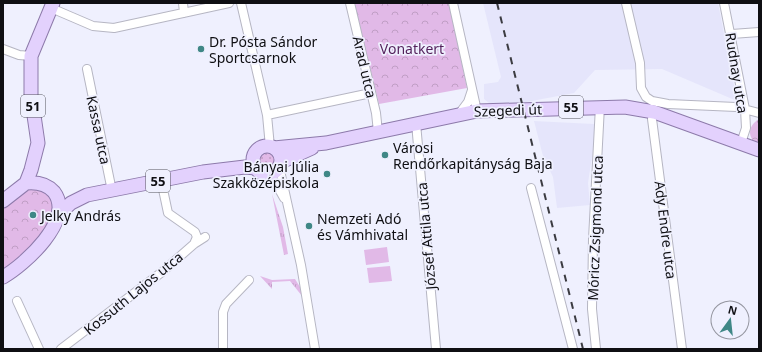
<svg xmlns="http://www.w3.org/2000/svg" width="762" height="352" viewBox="0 0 762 352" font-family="'Noto Sans',sans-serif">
<defs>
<pattern id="grass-tufts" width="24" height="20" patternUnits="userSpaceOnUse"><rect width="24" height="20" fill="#e1b9e7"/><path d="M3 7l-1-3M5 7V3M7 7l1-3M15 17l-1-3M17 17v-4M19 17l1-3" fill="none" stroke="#c09ec5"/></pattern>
<pattern id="park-crowns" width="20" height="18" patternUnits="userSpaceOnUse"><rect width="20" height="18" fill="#e1b9e7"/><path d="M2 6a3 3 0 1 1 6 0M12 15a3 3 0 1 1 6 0" fill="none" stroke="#c09ec5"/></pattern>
<pattern id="garden-dots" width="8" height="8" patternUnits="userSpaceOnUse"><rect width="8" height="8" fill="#e1b9e7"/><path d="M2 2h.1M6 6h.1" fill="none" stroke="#c09ec5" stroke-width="1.8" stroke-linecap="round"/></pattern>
</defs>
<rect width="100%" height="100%" fill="#eff0fe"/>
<!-- built -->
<path fill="#e5e5fb" d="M483,3H718L737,101L662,69L595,70L574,93L505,106L489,103L484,99V84L498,82L501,77Z
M534,121L594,124L595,146L593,150L588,183L590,205L557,208L553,177L543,156Z"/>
<!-- grass -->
<path fill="url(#grass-tufts)" d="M272,194L283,227L288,254L284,255Z
M260,276L272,280L295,279L300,287L302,296L290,281L272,282V289Z"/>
<!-- park -->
<path fill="url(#park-crowns)" d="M354,3H449L467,88L379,104Z
M759,119V145C747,139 747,126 759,119Z
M26,186L49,192L56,214L39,240L3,272V205Z"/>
<!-- garden -->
<path fill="url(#garden-dots)" d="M258 160a9 9 0 1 1 18 0a9 9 0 1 1-18 0Z"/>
<!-- pitch -->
<path fill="#e1b9e7" d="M387,247L389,262L366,265L364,250Z
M390,266L392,281L369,283L367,268Z"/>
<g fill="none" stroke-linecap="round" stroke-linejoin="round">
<defs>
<path id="street" d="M183,3L184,13
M241,3L267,115L270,147
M350,3L376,113L378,132
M453,3L477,111
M626,3L640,63L641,88L646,97L652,101L668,104L736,107L759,113
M724,3L745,109L746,128L741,143
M51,8L93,26L114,28L229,3
M732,34L759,32
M3,49L19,55L31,56
M87,69L112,191
M654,112L652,119L682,349
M459,114L468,102L472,90
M267,115L371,93
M416,123L436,349
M279,166L301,265L315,349
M262,173L275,182L284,198
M161,180L168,213L195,232L197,237L194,244
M531,188L573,349
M17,301L39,349
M61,349L162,272L194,244L205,237
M223,349V312L226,304L249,280
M596,349L592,309L593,239L600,106"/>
<path id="primary" d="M253 160a14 14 0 1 1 28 0a14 14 0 1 1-28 0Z
M274,148L326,143L477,111L625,107L654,112L759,150
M281,162L312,148
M26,183L31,170L38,143L31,95V56L53,3
M3,201L26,183C36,182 47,184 54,192C75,220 24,265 3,277
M59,214L71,203L87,195L203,172L245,167L256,168"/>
</defs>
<!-- street casing -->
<use href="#street" stroke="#b6b6c3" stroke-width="10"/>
<!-- primary casing -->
<use href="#primary" stroke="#8d7aaa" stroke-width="15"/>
<!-- street -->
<use href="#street" stroke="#fff" stroke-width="8"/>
<!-- primary -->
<use href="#primary" stroke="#e3d1fd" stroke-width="13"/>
<!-- rail -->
<path stroke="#3b3b41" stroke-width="2" stroke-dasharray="7 7" stroke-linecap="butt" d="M497,3L583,349"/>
</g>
<!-- markers -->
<g fill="#3f8786" stroke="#eff0fe" stroke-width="1.5">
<circle cx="201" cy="49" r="4"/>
<circle cx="385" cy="155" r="4"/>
<circle cx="327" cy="174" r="4"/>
<circle cx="33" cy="215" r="4"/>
<circle cx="309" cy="226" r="4"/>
</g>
<g text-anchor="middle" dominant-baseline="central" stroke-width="3.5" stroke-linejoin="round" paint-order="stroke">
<!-- shield labels -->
<g fill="#eff0fe" stroke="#52525a" stroke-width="1">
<rect x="21" y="95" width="24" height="22" rx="3"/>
<rect x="559" y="96" width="24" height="22" rx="3"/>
<rect x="146" y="170" width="24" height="22" rx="3"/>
</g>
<g font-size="13" font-weight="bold" fill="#0f0f13">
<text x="33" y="106">51</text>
<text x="571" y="107">55</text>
<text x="158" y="181">55</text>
</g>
<!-- poi labels -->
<g font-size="14" fill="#0f0f13" stroke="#eff0fe" text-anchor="start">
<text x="209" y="41">Dr. Pósta Sándor<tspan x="209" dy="16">Sportcsarnok</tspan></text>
<text x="393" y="147">Városi<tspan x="393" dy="16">Rendőrkapitányság Baja</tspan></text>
<text x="319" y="166" text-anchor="end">Bányai Júlia<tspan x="319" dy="16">Szakközépiskola</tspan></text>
<text x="41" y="215">Jelky András</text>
<text x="317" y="218">Nemzeti Adó<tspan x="317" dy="16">és Vámhivatal</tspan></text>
</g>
<!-- park labels -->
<g font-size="14" fill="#521f5a" stroke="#eff0fe">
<text x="412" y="48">Vonatkert</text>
</g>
<!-- street labels -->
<g font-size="14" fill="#0f0f13" stroke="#eff0fe">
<text transform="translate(365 67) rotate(77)">Arad utca</text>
<text transform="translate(737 73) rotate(81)">Rudnay utca</text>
<text transform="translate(508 110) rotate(-2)">Szegedi út</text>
<text transform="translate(99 130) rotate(78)">Kassa utca</text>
<text transform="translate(595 228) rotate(-88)">Móricz Zsigmond utca</text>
<text transform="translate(666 230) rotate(83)">Ady Endre utca</text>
<text transform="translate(426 236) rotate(-95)">József Attila utca</text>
<text transform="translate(133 293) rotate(-39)">Kossuth Lajos utca</text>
</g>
</g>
<!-- border -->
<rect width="762" height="352" fill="none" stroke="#0f0f13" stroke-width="8"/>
<!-- north arrow -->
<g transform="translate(730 320) rotate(15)"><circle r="19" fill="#eff0fe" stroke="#9596a0"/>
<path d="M0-3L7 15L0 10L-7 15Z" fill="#3f8786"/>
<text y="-6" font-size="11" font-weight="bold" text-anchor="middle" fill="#0f0f13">N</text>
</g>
</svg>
